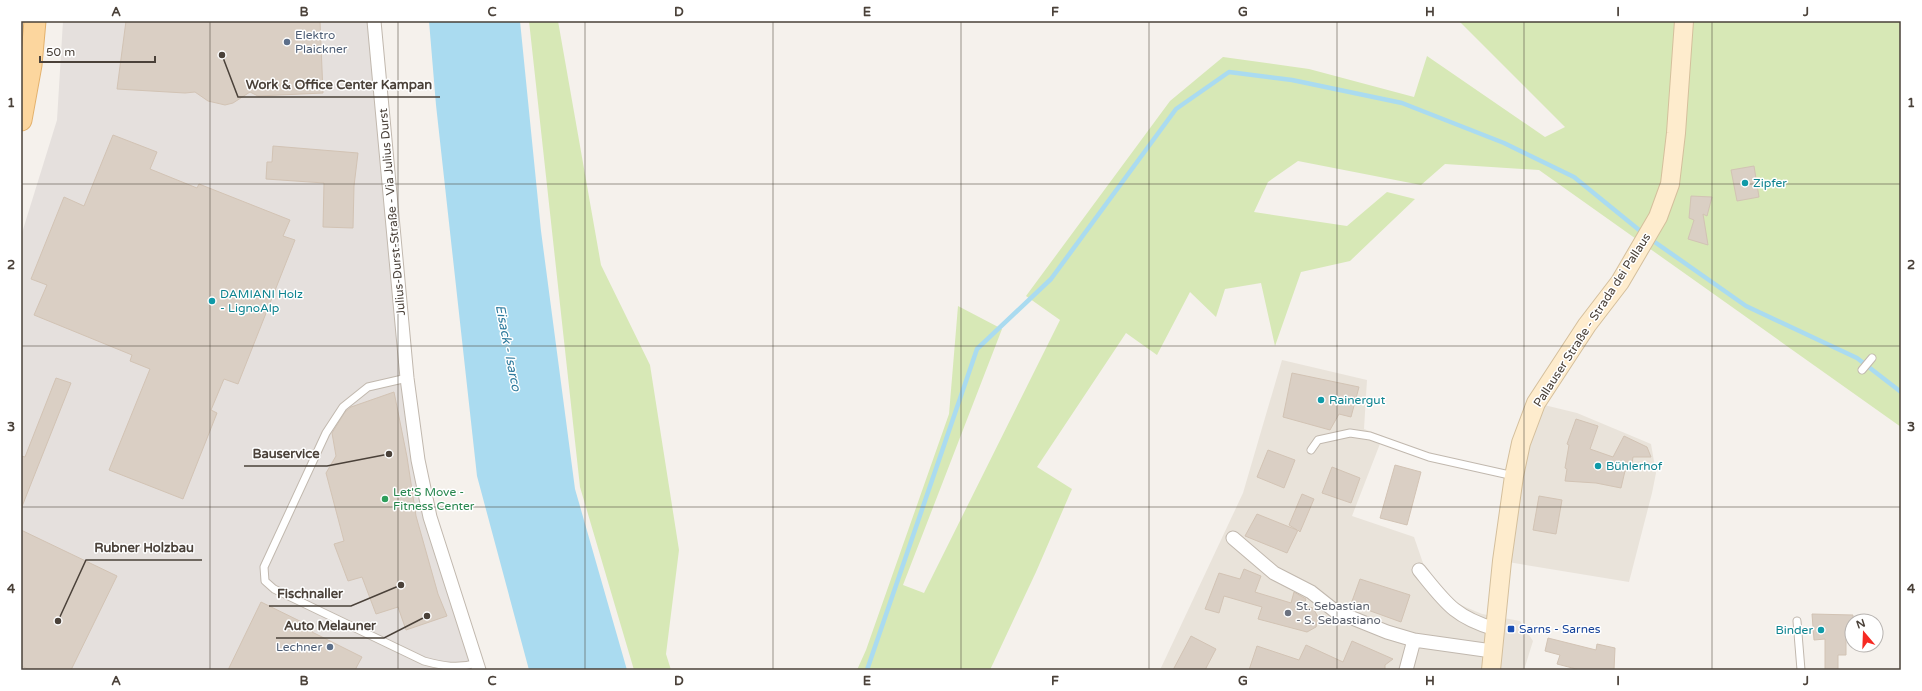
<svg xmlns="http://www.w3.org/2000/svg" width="1922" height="691" viewBox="0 0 1922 691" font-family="'Varela Round',sans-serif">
<rect width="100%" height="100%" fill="#f5f1ec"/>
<!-- residential -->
<path fill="#e9e3da" d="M1282,360L1367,380L1364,429L1383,436L1352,516L1414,537L1424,566L1449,600L1482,614L1520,621L1533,641L1524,670H1160L1243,493Z
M1536,403L1577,413L1651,444L1656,473L1652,493L1629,582L1502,561Z"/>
<!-- industrial -->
<path fill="#e5e0dd" d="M63,21H374L418,460L479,670H21V236L57,120Z"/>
<!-- green -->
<path fill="#d7e8b6" d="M529,21H558L601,265L650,365L679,550L666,654L671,670H634L580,487Z
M1459,21H1901V427L1539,170L1445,164L1421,185L1298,161L1268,182L1254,212L1347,226L1387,192L1415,199L1350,261L1301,272L1275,346L1261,283L1225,289L1216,317L1190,292L1157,355L1126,333L1037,467L1072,489L1036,572L990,670H857L866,650L949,414L958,306L1002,329L903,585L924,593L1060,320L1026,296L1170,101L1223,57L1309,69L1414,97L1427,56L1545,137L1565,127Z"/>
<!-- water -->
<path fill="#aadbf0" d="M429,21H520L541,231L575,489L627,670H529L477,476L436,105Z"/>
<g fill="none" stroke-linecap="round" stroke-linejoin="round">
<!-- stream -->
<path stroke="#aadbf0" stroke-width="4.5" d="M1649,238L1746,306L1857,358L1901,392
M867,670L977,349L1051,279L1176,109L1229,72L1292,80L1402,103L1504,143L1574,177L1644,234"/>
</g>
<!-- building -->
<path fill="#dacfc4" stroke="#d2c3b4" d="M126,21H320L323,93L258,96L250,92L233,103L225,105L208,101L195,92L185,93L117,89Z
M113,135L157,152L150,169L197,188L199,184L290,220L283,236L295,240L238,384L224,379L211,410L217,413L183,499L109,470L150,369L130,361L132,355L34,315L47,285L31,279L64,197L84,206Z
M273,146L358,153L354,186L353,228L323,227L324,183L266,179L267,162H272Z
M1754,166L1759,197L1737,201L1731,170Z
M1691,196L1712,197L1707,216L1703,214L1708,245L1688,239L1694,220L1689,218Z
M1292,373L1359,387L1351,417L1339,414L1330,430L1283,417Z
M56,378L71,383L21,509V456L25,457Z
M394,392L407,457L416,516L438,594L447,616L406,630L398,607L376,614L362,577L348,581L334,544L344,541L326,473L336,456L332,433L345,412L351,407Z
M1576,419L1598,426L1590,449L1613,457L1624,436L1647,447L1651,457H1633L1631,470L1625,471L1621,488L1596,483L1565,481L1567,469L1565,468L1569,445L1567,444Z
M1268,450L1295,460L1284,488L1257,477Z
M1395,465L1421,472L1407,525L1380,518Z
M1332,467L1360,478L1351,503L1322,493Z
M1302,494L1314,499L1300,532L1298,530L1287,553L1245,536L1257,514L1297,530L1289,525Z
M1539,496L1562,500L1556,534L1533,530Z
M21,530L117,576L71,670H30L21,666Z
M1244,569L1261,576L1255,592L1291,603L1294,592L1306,599L1304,606L1313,608L1318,617L1316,627L1307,632L1258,619L1262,607L1224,596L1219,613L1205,609L1219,573L1240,579Z
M1360,579L1410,595L1401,622L1351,604Z
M261,602L314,628L312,632L362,657L355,670H228Z
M1812,614L1853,615L1851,637L1846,638V655H1838V670H1825V639L1814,640Z
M1191,636L1216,649L1205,670H1173Z
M1548,638L1596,650L1597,644L1615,648L1614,670H1580L1557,664L1560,655L1545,651Z
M1352,641L1393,659L1385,665V670H1249L1257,646L1299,660L1306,645L1343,662Z"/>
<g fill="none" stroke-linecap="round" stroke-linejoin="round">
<defs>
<path id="lane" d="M1862,370L1872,358
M407,378L368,387L343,407L326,433L264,567L265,581L274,589L424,661C443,666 458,669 477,663
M1311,450L1318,440L1350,433L1370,436L1429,457L1514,476
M1797,621L1801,670"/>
<path id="street" d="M374,21L407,378L418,460L430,517L479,670
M1233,538L1274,573L1311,592L1335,611L1387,632L1414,640L1492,651
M1419,570C1445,602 1454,617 1495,629
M1406,670L1414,640"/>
<path id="secondary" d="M1491,670L1502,561L1514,476L1521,443L1536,403L1587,325L1620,282L1658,217L1670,184L1676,133L1684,21"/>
<path id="primary" d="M21,120L31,65L35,21"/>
</defs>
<!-- lane casing -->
<use href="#lane" stroke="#c1b8ae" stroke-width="9"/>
<!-- street casing -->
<use href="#street" stroke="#c1b8ae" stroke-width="15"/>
<!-- secondary casing -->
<use href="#secondary" stroke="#d4bf9c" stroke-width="20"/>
<!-- primary casing -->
<use href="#primary" stroke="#e3b16c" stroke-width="23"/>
<!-- lane -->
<use href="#lane" stroke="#fff" stroke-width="7"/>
<!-- street -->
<use href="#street" stroke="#fff" stroke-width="13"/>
<!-- secondary -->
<use href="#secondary" stroke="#feeccd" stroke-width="18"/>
<!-- primary -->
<use href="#primary" stroke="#fcd69e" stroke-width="21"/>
</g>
<!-- grid -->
<path fill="none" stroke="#4a4139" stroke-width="1" stroke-opacity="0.55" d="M210,21V670M398,21V670M585,21V670M773,21V670M961,21V670M1149,21V670M1337,21V670M1524,21V670M1712,21V670M21,184H1901M21,346H1901M21,507H1901"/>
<!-- markers -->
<g fill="#5c6f8a" stroke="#fff" stroke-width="1.5">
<circle cx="287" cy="42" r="4"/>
<circle cx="330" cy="647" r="4"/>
</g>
<g fill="#0f9aa8" stroke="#fff" stroke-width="1.5">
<circle cx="1745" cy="183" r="4"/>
<circle cx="212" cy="301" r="4"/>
<circle cx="1321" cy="400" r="4"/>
<circle cx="1598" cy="466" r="4"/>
<circle cx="1821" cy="630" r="4"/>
</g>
<circle fill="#2e9e5b" stroke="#fff" stroke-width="1.5" cx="385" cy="499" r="4"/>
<circle fill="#6b7280" stroke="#fff" stroke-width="1.5" cx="1288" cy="613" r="4"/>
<rect fill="#1a4fb4" stroke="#fff" stroke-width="1.5" x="1507" y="625" width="8" height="8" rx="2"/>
<g text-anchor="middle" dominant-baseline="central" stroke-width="3" stroke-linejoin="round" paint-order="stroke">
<!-- service labels -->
<g font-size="12" fill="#4e5e75" stroke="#fff" text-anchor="start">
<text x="295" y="35">Elektro<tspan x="295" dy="14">Plaickner</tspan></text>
<text x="322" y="647" text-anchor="end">Lechner</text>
</g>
<!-- culture labels -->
<g font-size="12" fill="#0d838f" stroke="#fff" text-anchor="start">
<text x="1753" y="183">Zipfer</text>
<text x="220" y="294">DAMIANI Holz<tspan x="220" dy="14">- LignoAlp</tspan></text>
<text x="1329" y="400">Rainergut</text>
<text x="1606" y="466">Bühlerhof</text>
<text x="1813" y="630" text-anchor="end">Binder</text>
</g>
<!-- street labels -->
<g font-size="12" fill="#4a4139" stroke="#fff">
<text transform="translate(392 212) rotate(-95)">Julius-Durst-Straße - Via Julius Durst</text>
<text transform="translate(1592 320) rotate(-57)">Pallauser Straße - Strada dei Pallaus</text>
</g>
<!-- leisure labels -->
<g font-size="12" fill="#27864d" stroke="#fff" text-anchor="start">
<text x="393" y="492">Let'S Move -<tspan x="393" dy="14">Fitness Center</tspan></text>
</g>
<!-- worship labels -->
<g font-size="12" fill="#5b616d" stroke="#fff" text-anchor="start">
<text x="1296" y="606">St. Sebastian<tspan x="1296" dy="14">- S. Sebastiano</tspan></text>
</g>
<!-- transit labels -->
<g font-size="12" fill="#164399" stroke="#fff" text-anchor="start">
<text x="1519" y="629">Sarns - Sarnes</text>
</g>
<!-- water labels -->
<g font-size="13" font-style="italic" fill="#2d7a9d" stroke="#fff">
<text transform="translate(508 348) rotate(79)">Eisack - Isarco</text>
</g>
</g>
<!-- callouts -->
<path fill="none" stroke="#4a4139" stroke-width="1.5" d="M222 55L238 97H440M389 454L327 466H244M58 621L86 560H202M401 585L351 606H269M427 616L384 638H276"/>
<g fill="#4a4139" stroke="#fff" stroke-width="1.5">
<circle cx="222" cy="55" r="4"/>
<circle cx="389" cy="454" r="4"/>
<circle cx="58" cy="621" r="4"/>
<circle cx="401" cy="585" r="4"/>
<circle cx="427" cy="616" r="4"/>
</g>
<g font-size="13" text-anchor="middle" font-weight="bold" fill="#4a4139" stroke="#fff" stroke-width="3" stroke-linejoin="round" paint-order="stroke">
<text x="339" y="89">Work &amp; Office Center Kampan</text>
<text x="286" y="458">Bauservice</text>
<text x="144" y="552">Rubner Holzbau</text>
<text x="310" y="598">Fischnaller</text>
<text x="330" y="630">Auto Melauner</text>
</g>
<!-- border -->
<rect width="1922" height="691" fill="none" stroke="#ffffff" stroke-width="44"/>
<!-- north arrow -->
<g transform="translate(1864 633) rotate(341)"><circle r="19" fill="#ffffff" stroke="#b7b3b0"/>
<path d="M0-3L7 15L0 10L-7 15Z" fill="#f62922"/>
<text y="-6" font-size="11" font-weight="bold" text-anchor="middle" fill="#4a4139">N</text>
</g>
<!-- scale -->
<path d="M40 56v6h115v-6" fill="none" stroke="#4a4139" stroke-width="2"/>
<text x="46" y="56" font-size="12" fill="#4a4139" stroke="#ffffff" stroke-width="3" paint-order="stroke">50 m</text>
<rect x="22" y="22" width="1878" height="647" fill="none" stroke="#4a4139" stroke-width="1.5"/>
<g font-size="13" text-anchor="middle" font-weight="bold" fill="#4a4139">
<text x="116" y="16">A</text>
<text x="304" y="16">B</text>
<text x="492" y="16">C</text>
<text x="679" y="16">D</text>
<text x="867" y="16">E</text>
<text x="1055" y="16">F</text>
<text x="1243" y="16">G</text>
<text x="1430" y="16">H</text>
<text x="1618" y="16">I</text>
<text x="1806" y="16">J</text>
<text x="11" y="107">1</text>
<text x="1911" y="107">1</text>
<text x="11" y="269">2</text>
<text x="1911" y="269">2</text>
<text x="11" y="431">3</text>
<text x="1911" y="431">3</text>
<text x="11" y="593">4</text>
<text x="1911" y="593">4</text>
<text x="116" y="685">A</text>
<text x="304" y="685">B</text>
<text x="492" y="685">C</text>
<text x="679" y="685">D</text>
<text x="867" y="685">E</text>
<text x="1055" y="685">F</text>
<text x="1243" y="685">G</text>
<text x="1430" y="685">H</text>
<text x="1618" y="685">I</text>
<text x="1806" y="685">J</text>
</g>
</svg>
